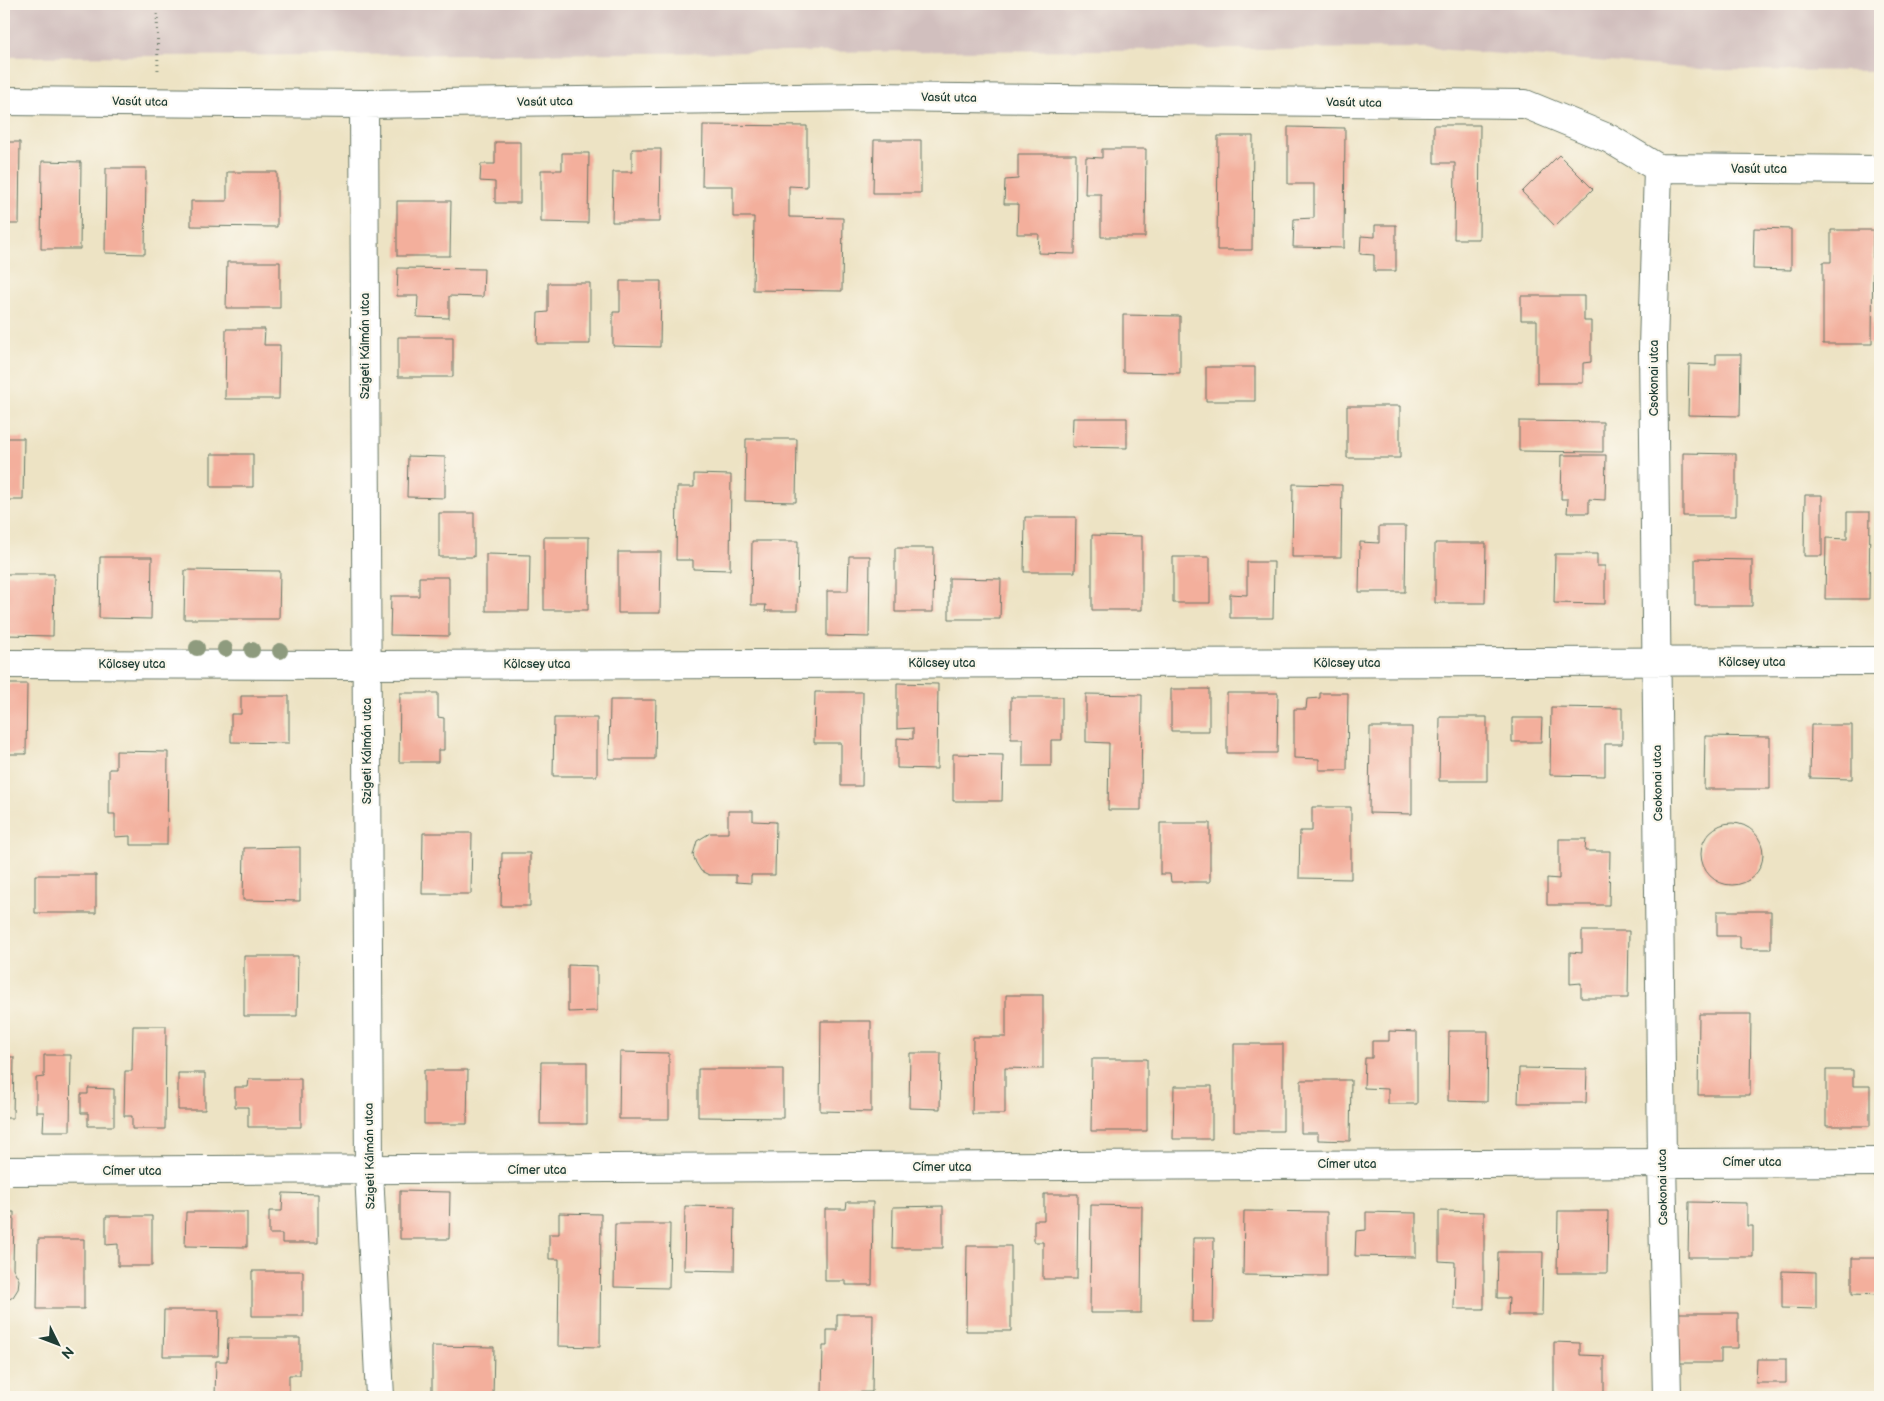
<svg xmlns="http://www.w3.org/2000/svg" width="1884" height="1401" viewBox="0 0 1884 1401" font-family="'Balsamiq Sans',sans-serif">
<rect width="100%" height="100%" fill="#fbf7ec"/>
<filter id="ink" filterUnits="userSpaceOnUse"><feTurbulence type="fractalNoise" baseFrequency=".02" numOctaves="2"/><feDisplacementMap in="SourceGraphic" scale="10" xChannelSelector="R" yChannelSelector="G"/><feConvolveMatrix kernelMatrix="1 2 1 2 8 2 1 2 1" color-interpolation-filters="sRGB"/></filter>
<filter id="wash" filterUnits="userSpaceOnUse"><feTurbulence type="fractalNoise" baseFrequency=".0096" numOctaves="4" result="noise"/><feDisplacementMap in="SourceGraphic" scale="20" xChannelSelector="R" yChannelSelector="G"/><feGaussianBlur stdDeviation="1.12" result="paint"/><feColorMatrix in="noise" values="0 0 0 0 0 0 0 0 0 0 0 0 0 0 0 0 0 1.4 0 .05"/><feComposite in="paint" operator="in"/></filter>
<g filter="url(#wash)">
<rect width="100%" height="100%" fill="#ede3c4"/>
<!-- industrial -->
<path fill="#d1bfbe" d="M4,4H1880V71L1713,70L1423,48L4,57Z"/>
<g id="blocks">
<!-- building -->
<path fill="#f3af9c" d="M703,125L807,126V187L789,186V217L843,218L842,291L753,290L754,217H733V186H702Z
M1434,125H1480L1479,239H1454L1455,163H1434Z
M1288,127L1345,128L1344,248L1293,247L1294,219L1314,218V184H1288Z
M1218,136H1253L1252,250H1217Z
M874,140H921V193H873Z
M4,142H20L19,224H4Z
M495,142H520V203H495V182L480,181L481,164H495Z
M632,149H661L660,222H612L613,172H632Z
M1102,149H1146L1145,237H1101V194H1085L1086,157L1102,158Z
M562,153H589L588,223L541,222V170H562Z
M1018,154H1076L1075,254L1038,253L1039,234H1017L1018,204H1004L1005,180L1018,179Z
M1559,155L1593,189L1555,226L1522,192Z
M42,161L81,162L80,249H41Z
M106,168H146L145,254L105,253Z
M227,172H277V227L191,226V201H227Z
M397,201H451L450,256H397Z
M1375,225H1396V271H1374V255L1360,254L1361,236L1375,237Z
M1754,228L1791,229V270L1753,269Z
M1831,230H1873L1872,344H1823V262H1831Z
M227,262H280V308H226Z
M398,268L484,269L483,297L449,296V318L417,317L418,296H397Z
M620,281H661L660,347L613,346V312H620Z
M548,283H590V344H537L538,313L548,312Z
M1521,296H1584V321H1591V362L1583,363V383H1537V320H1521Z
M1123,315L1180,316V373L1123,372Z
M226,329H265L264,345H280L279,399H225Z
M398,337H453V377H398Z
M1716,354H1741L1740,416L1688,415L1689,364L1716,365Z
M1206,367H1255V401H1206Z
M1347,406H1400V458H1347Z
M1073,418H1127V448L1072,447Z
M1519,421L1603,422V452L1519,451Z
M4,438H24L23,500H4Z
M746,439H797L796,502L745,501Z
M1683,453L1736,454V516H1683Z
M211,454H253V487H211Z
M1562,455H1606L1605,500L1589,499V513H1567L1568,499H1561Z
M408,456L445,457V498L407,497Z
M694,474L731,475L730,570L693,569V560H676L677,487H694Z
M1293,484L1342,485L1341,557H1292Z
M1805,495H1822V556H1804Z
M1847,512H1870L1869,599H1825L1826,538L1847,539Z
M439,513H474V557H439Z
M1025,517H1076L1075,572H1024Z
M1379,526H1406L1405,592H1359L1360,542L1379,543Z
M1092,535L1142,536V610H1092Z
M544,537H589L588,610H544Z
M752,541H798L797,611H765L766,605H751Z
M1435,543H1486L1485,603H1435Z
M895,548H934L933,612H895Z
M618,552H661L660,613H618Z
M486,554L530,555L529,611H486Z
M1555,554H1597V566H1605V604L1554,603Z
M849,556H870L869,637L827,636V591H848Z
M100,557H152L151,619L99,618Z
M1173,557H1210V603H1173Z
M1695,559L1752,560V606H1695Z
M1247,562H1274L1273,618H1230V594L1247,595Z
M185,570L280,571L279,619H184Z
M4,574H54L53,636L4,635Z
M419,577H449V636L390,635L391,596H419Z
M949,578L1001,579L1000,619H949Z
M897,683L938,684L937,769L897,768V738L913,739V728L897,729Z
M4,684H27L26,754H4Z
M1171,689H1209V731H1171Z
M815,692H863L862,786H841V743H814Z
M400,693H438V717L444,718V750H438V762H399Z
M1227,693H1278L1277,753H1227Z
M1320,693H1348L1347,770H1319V759L1294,758V709H1306L1307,699L1320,698Z
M1086,694L1142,695L1141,810H1108L1109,743L1086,742Z
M241,696H289V743L231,742V714H241Z
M1011,697H1062V740H1051V766H1023V739H1011Z
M610,700H656L655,759H609Z
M1551,707L1622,708V744H1605V776L1550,775Z
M1440,717H1487V781H1439Z
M554,718H597V776H553Z
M1512,718H1542L1541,742H1512Z
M1811,725H1852V779L1810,778Z
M1370,727H1412V814L1369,813Z
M1705,736L1770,737V789H1704Z
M116,751L168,752L167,845H130V836L115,837V814H109V769H116Z
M953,754L1003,755L1002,801H953Z
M1312,807H1351V879L1299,878L1300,831H1312Z
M728,811H753V821L776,822L775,875H751V883L736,882V875H709L701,871L696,863L693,855L697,841L710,833H728Z
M1701 854a31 31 0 1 1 62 0a31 31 0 1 1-62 0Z
M1160,823H1210V882H1171L1170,874H1160Z
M423,833H472L471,894H422Z
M1559,839H1586L1585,851H1610L1609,905H1547V878L1559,879Z
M300,847V901L243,900L244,848Z
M502,853H530V906H501Z
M35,875H96V913H35Z
M1717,911H1771V949H1740V936H1717Z
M1582,931H1629L1628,998H1581V983L1570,984V952L1582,953Z
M244,956H298L297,1016H244Z
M568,965L597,966V1011L568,1012Z
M1006,995H1043V1069L1005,1068V1114H972L973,1037H1006Z
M1699,1014H1751L1750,1095H1698Z
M821,1021H871V1112L820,1111Z
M133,1026H166L165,1129H132V1116H124L125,1071H132Z
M1389,1031L1417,1032V1104H1388V1089L1364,1088L1365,1058H1372V1041H1389Z
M1449,1031H1488L1487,1102L1448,1101Z
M1234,1044H1283V1131H1234Z
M620,1052L669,1053V1119H619Z
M910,1053H941L940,1109L909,1108Z
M44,1055H71L70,1131H43L44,1112H36V1078L44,1077Z
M4,1057H14L13,1118H4Z
M1092,1059H1147V1131H1091Z
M541,1062H587V1124H540Z
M1519,1068L1587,1069L1586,1103H1518Z
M698,1069H783V1118L698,1117Z
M424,1070H468L467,1124H424Z
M1826,1070H1853V1086H1870V1126H1826Z
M178,1073H205V1110H178Z
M249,1079H301V1127H248V1107H235V1087H248Z
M1301,1080H1351L1350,1141L1318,1140V1133H1301Z
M1174,1086H1212V1139H1173Z
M88,1088L114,1089V1126H88V1113H81V1094H88Z
M400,1191L450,1192L449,1239H400Z
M283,1193L318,1194V1243H282V1234H269V1211H282Z
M1044,1194H1078L1077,1279H1043V1242H1034V1220H1044Z
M847,1202H873L872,1285H846V1281H825V1209H846Z
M1689,1202L1747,1203V1226H1753V1257H1688Z
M1091,1205L1142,1206L1141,1313H1090Z
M685,1206L735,1207L734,1271L684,1270Z
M943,1206V1248H892L893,1207Z
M1244,1211L1327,1212V1276L1243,1275Z
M1439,1211L1484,1212V1309H1454L1455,1262L1439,1261Z
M1558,1211H1608L1607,1273H1557Z
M4,1212H14L13,1268L19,1280L18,1289L13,1297L4,1302Z
M186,1212H247V1247L185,1246Z
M1366,1212L1416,1213V1257L1355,1256L1356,1231L1366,1230Z
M559,1213L601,1214L600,1347L558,1346L559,1259H549V1234H559Z
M106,1216H152V1266H118V1244L106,1245Z
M615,1224H670L669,1288L614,1287Z
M1193,1238H1214L1213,1322H1192Z
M38,1239H84V1309H37Z
M967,1246H1011V1331H966Z
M1498,1252H1543L1542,1315H1508L1509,1298H1497Z
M1852,1258H1880V1295L1852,1294Z
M252,1271H303V1316H252Z
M1782,1271L1816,1272V1309L1782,1308Z
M164,1310H219L218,1356H163Z
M1678,1313H1738V1348H1721V1363H1678Z
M837,1314H873L872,1392L822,1393L823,1346H827V1330H837Z
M228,1338H300V1375H289V1397H215L216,1361H227Z
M1554,1342L1580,1343V1355L1604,1356V1397H1554Z
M432,1346L494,1347L493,1397H432Z
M1757,1359H1786V1383H1756Z"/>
</g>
</g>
<g filter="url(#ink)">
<use href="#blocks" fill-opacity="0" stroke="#677766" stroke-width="1"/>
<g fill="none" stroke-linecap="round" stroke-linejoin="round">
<defs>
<path id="minor" d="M4,101L364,104L871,97L1525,104L1610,139L1658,168L1880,170
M364,104L369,1172L380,1397
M1658,168L1653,348L1662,1162L1667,1397
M4,664L367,665L1880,661
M4,1171C629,1172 1255,1161 1880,1162"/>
</defs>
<!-- minor casing -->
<use href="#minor" stroke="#677766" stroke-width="30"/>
<!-- path -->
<path stroke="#677766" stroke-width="3" stroke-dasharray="1 4" stroke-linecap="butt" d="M157,4L158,73"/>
<!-- minor -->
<use href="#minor" stroke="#fff" stroke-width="28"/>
<!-- rail -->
<path stroke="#1f3d34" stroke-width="4" stroke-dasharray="8 4" stroke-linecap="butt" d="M4,4H161"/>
</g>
<!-- trees -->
<g fill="#8e9b7e">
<circle cx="197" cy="648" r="8"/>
<circle cx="225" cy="649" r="8"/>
<circle cx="252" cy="650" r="8"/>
<circle cx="280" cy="651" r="8"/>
</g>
</g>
<g text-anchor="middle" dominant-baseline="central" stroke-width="4.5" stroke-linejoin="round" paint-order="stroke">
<!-- street labels -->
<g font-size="12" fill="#1f3d34" stroke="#fbf7ec">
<text transform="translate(949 98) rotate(1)">Vasút utca</text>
<text transform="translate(140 102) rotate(1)">Vasút utca</text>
<text transform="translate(545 102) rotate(-1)">Vasút utca</text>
<text transform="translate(1354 103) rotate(1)">Vasút utca</text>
<text x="1759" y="169">Vasút utca</text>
<text transform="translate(365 346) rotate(-90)">Szigeti Kálmán utca</text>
<text transform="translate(1654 378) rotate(-90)">Csokonai utca</text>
<text x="1752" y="662">Kölcsey utca</text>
<text x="942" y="663">Kölcsey utca</text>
<text x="1347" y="663">Kölcsey utca</text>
<text x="132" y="664">Kölcsey utca</text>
<text x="537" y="664">Kölcsey utca</text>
<text transform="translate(367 751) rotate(-90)">Szigeti Kálmán utca</text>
<text transform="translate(1658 783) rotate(-91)">Csokonai utca</text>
<text transform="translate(370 1156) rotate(-91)">Szigeti Kálmán utca</text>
<text x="1752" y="1162">Címer utca</text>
<text x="1347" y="1164">Címer utca</text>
<text x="942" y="1167">Címer utca</text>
<text x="537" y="1170">Címer utca</text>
<text x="132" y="1171">Címer utca</text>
<text transform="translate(1663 1187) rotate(-91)">Csokonai utca</text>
</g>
</g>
<!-- margin -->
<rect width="1884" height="1401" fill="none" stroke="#fbf7ec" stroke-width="20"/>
<!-- north arrow -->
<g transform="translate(58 1344) rotate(132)" stroke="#fbf7ec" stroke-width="4" paint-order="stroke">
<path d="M0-4L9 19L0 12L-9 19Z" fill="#1f3d34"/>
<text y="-8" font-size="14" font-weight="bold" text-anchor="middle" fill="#1f3d34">N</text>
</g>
</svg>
